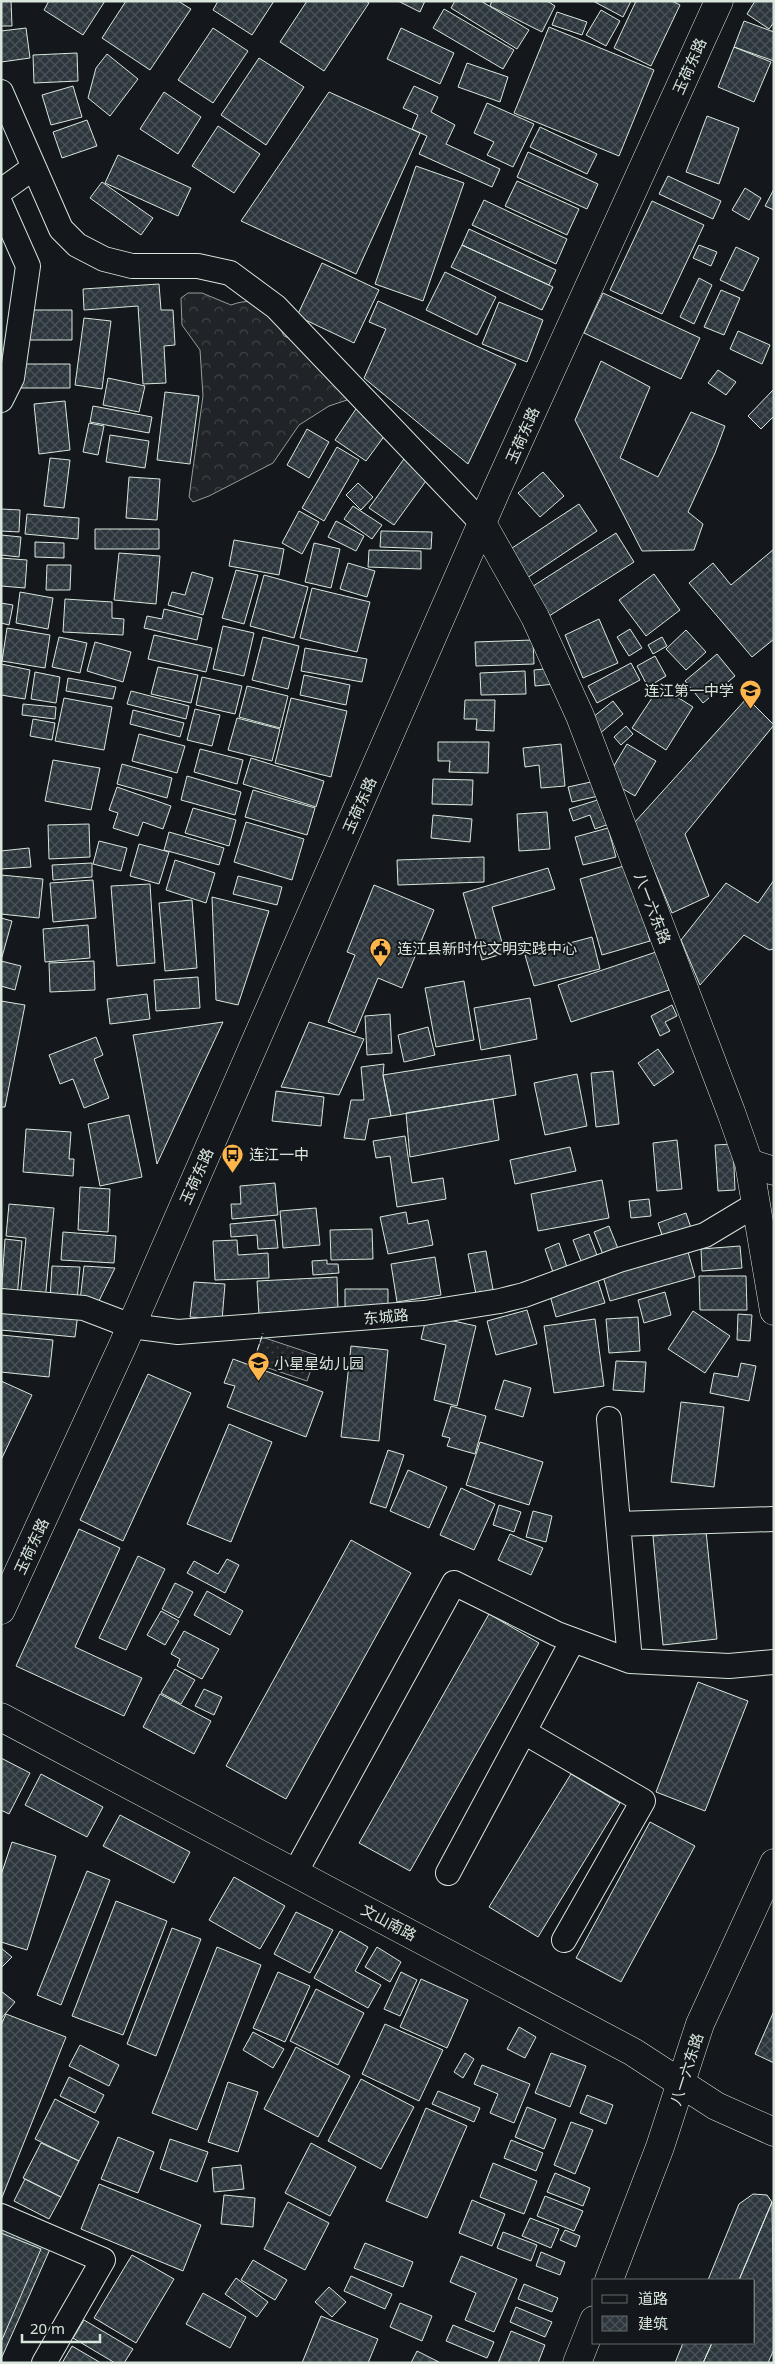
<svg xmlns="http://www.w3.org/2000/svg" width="775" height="2364" viewBox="0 0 775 2364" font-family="'Noto Sans','Noto Sans SC',sans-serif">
<defs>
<pattern id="green-dots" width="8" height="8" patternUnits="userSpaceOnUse" patternTransform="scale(1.25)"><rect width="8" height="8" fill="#202428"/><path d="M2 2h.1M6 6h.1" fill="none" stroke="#404447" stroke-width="1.8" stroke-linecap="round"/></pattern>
<pattern id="forest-crowns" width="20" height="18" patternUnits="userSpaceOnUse" patternTransform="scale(1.25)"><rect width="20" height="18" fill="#202428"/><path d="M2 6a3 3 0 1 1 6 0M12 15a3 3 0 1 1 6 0" fill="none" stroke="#404447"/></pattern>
<pattern id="building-cross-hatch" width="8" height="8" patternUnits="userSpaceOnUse" patternTransform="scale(1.25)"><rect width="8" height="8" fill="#2c363c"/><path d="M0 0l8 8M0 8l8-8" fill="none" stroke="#4a5358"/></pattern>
</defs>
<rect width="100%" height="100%" fill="#14181c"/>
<!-- green -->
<path fill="url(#green-dots)" stroke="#939e99" d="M262,1337L316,1355L307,1381L253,1363Z"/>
<!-- forest -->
<path fill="url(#forest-crowns)" stroke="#939e99" d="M188,293H202L231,305C261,294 271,311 284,336L303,344L344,385L347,400L329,406L299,425L273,463L209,496L193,502L189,497L203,396L200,350L182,325L181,298Z"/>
<!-- building -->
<path fill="url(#building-cross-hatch)" stroke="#d8e6dc" d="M1,1H11L12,26H1Z
M49,1H105L83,35L44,10Z
M126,1H178L191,9L150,70L102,38Z
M218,1H274L252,35L213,10Z
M307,1H366L369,3L324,71L280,42Z
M398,1H425L420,12Z
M455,1H481L529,30L517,49L451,8Z
M492,1H547L555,6L542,32L490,6Z
M593,1H631L623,17Z
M636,1H672L680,5L651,66L614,48Z
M755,1H774V22L769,29L747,14Z
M444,9L514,50L503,69L433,28Z
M601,10L620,21L606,46L586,35Z
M557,12L587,22L582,35L552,25Z
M744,21L774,32V61L734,47Z
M549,27L654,70L619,156L514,113Z
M26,28L30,58L1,62V31Z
M213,28L248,51L213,103L178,80Z
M401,28L454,53L440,84L387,59Z
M734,47L771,62L754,102L718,87Z
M77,53L78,81L34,83L33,55Z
M107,54L138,79L110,116L88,98L96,68Z
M259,58L304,87L266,145L221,115Z
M467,63L508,77L500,102L458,87Z
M73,86L82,117L51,125L42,95Z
M414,86L438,97L431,112L455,125L446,144L500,169L492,187L419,154L427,136L412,129L418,115L403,108Z
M164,92L201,117L178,154L140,129Z
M329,92L420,133L356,274L241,221Z
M487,103L534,124L513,167L487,155L494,142L474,133Z
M707,116L739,128L719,184L686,172Z
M87,120L97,146L62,158L53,132Z
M218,126L260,154L234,193L192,166Z
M540,127L597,154L587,174L530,147Z
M528,152L598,184L587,209L517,177Z
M118,155L191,188L178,216L105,183Z
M416,166L464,183L423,301L375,284Z
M668,176L721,201L713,219L659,194Z
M517,181L579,209L567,235L505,206Z
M102,182L153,218L141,235L90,198Z
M745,188L761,198L749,220L732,210Z
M774,189V210L765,206Z
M484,200L567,239L556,264L472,225Z
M652,201L704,225L662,314L610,290Z
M469,229L556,270L549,285L462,245Z
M462,245L553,287L542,310L451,267Z
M699,245L717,252L711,266L693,258Z
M736,247L759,258L743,291L720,280Z
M322,263L379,290L354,343L297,316Z
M445,272L496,297L477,335L426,310Z
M699,278L712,285L694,324L680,317Z
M159,284L161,310H173L175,345L164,346L166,383L143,384L138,306L84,310L83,289Z
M721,290L740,298L724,335L704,327Z
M603,293L700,338L681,379L584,333Z
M378,301L516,364L468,464L364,378L386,329L369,322Z
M499,302L543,320L527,362L482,344Z
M27,310H72V340H27Z
M84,318L111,321L102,389L75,385Z
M738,331L770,345L762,364L730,349Z
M601,361L650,387L620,458L658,477L691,412L725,426L715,453L688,512L703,524L694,550L642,551L575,420Z
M18,364H70V388H18Z
M718,370L736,382L726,395L708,383Z
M108,378L145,386L139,412L103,405Z
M774,389V416L761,429L748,416Z
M165,392L199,396L190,464L157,460Z
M65,401L70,450L39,454L34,404Z
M93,406L152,417L149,433L90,422Z
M356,409L388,431L366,461L335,440Z
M89,423L104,426L98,455L83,452Z
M307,429L329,442L309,478L287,465Z
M110,435L149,441L145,468L106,462Z
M337,447L359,460L324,521L302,508Z
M406,456L431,474L394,525L369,508Z
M50,458L70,460L64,508L44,506Z
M543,472L564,496L540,517L518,493Z
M129,477L160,479L157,520L126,518Z
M358,483L373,497L361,510L346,495Z
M579,504L597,531L524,580L506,552Z
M353,506L382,525L372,539L344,519Z
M1,509L20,510L19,532L1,531Z
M299,511L319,522L302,554L282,543Z
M27,514L79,518L78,539L25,534Z
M336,521L364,536L356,551L328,537Z
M95,529H159V549H95Z
M381,531L432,532L431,549L380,547Z
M616,533L634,562L546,618L527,590Z
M1,535L21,537L19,557L1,555Z
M234,540L284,549L279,575L229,566Z
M35,542L64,543V558L35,557Z
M314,543L340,549L331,588L305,582Z
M774,549V639L752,657L689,583L713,563L731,585Z
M369,550L421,551V569L368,567Z
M119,553L160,556L156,604L114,600Z
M1,558L27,560L25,588L1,586Z
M348,563L375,571L367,597L340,589Z
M47,565H71L70,590H46Z
M236,570L258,575L244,624L222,618Z
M192,572L213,578L203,615L168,605L172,592L185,595Z
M654,574L680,610L646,636L619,600Z
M264,575L308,587L294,638L250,626Z
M312,588L370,602L357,652L300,638Z
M20,592L53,598L48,629L16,623Z
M65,599L112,602V618L124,619L123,635L63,632Z
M1,603L13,605L9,625L1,623Z
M164,609L202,618L197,640L144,628L147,616L162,619Z
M599,619L618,663L583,678L565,635Z
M223,626L254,633L244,676L213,669Z
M7,628L50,635L45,668L2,661Z
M630,629L642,648L629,656L617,637Z
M686,630L706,652L686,670L666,649Z
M154,635L212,648L206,672L148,659Z
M59,637L87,643L80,673L52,667Z
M263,637L299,646L288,689L252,680Z
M662,637L667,646L653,654L648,645Z
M533,640L534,664L476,666L475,642Z
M95,642L131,652L123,682L87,671Z
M305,648L367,659L362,682L301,671Z
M717,654L735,676L703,703L685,681Z
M655,656L666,676L648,687L637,666Z
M631,663L640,680L597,703L588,686Z
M1,664L30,670L25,699L1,695Z
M158,667L198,675L191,703L151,694Z
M554,668L555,684L535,686L534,670Z
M525,671L526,694L481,695L480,673Z
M35,672L60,677L56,703L31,699Z
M304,675L350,685L346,705L300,695Z
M202,677L242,686L235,714L196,705Z
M68,678L116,687L113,699L66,691Z
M247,686L288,696L280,728L239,717Z
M660,686L693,707L666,750L632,728Z
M131,691L189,706L186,719L127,704Z
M64,698L112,707L104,750L55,741Z
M291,698L347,711L331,777L275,763Z
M747,698L774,725L685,834L709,896L672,913L634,823Z
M465,700H495L494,731L476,730L477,719H464Z
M613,701L623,714L598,735L587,722Z
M23,704L56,707L55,719L22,715Z
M195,709L220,715L212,746L187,740Z
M133,710L184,723L180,737L130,724Z
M237,718L280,729L272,761L228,750Z
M33,719L55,723L52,740L30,736Z
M626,726L633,734L621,745L614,737Z
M139,734L185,746L177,773L132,761Z
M438,742H489L488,773L449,772L450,761H438Z
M561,744L565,786L541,788L539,765L525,767L523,748Z
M627,744L656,761L635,796L606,779Z
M200,749L243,760L237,784L194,772Z
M251,758L324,781L316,807L243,784Z
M53,760L100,768L91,810L45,801Z
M122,764L172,778L167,798L117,784Z
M187,776L241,792L235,815L181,800Z
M433,779L473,780L472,805L432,804Z
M600,780L603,795L572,802L568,787Z
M117,787L171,806L163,829L143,822L138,836L113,828L118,813L109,810Z
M253,790L315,808L307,835L245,817Z
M607,797L615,822L595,829L590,815L573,821L569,809Z
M193,808L236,820L229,846L185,833Z
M547,812L550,849L519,851L517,814Z
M433,815L472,819L470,842L431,838Z
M246,822L304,839L292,880L234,862Z
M89,824L90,857L49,859L48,825Z
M608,828L616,857L583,865L575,837Z
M169,832L224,848L219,865L164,850Z
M99,841L127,848L121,871L93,864Z
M139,844L169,852L159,884L130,876Z
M29,848L31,867L1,869V851Z
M484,857V882L398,885L397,860Z
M175,860L215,873L206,903L166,890Z
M92,863V877L53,880L52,865Z
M627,865L650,941L602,955L580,879Z
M548,868L555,889L492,907L505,953L482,960L463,893Z
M1,875L43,879L39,918L1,914Z
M238,876L282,887L277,905L233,894Z
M93,880L96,918L53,922L50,883Z
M774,880V949L769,950L744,935L700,985L681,940L726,883L758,903Z
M150,884L155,963L117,966L111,886Z
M374,885L434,910L402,988L378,978L355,1033L328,1022L355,955L347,952Z
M212,897L269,911L238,1005L216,1000Z
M192,900L197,968L165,971L159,903Z
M1,918L12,921L2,957H1Z
M88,925L90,958L45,962L43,929Z
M592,937L600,969L534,986L525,955Z
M656,952L669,990L571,1022L558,985Z
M1,961L21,966L15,990L1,986Z
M94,961L95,990L50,992L49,963Z
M198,977L200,1008L156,1011L154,980Z
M464,981L474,1040L436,1047L425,988Z
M147,994L150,1019L110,1024L107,999Z
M530,998L537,1039L481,1050L474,1008Z
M1,1001L25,1005L5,1107H1Z
M672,1005L677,1016L665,1022L670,1031L660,1036L651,1016Z
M390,1014L392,1053L367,1055L365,1016Z
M223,1022L157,1164L133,1035Z
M309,1022L364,1039L339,1095L281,1087Z
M428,1027L435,1055L404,1062L398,1035Z
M96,1037L103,1055L94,1059L109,1098L84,1108L73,1079L60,1084L49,1055Z
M658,1049L674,1072L654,1086L638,1063Z
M510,1055L516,1095L391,1116L383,1075Z
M384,1064L383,1075L391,1116L369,1119L365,1140L344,1138L351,1100H364L361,1067Z
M613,1071L619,1124L596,1127L591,1073Z
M577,1074L587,1126L545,1135L534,1083Z
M276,1091L324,1097L321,1126L272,1121Z
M493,1099L499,1140L410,1157L406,1113Z
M129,1115L142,1177L100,1186L88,1124Z
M26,1129L71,1132L69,1159H74L73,1176L23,1172Z
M405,1136L412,1183L443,1178L446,1199L397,1207L390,1156L376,1158L373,1141Z
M677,1140L682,1189L657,1191L653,1143Z
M733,1144L735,1190L718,1191L715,1145Z
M570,1147L576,1171L515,1184L510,1160Z
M602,1180L609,1218L538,1231L531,1194Z
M275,1183L278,1215L232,1219L231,1204H241L240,1186Z
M80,1187L110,1189L108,1232L78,1230Z
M649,1199L651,1216L631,1218L629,1201Z
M9,1204L54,1208L45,1301L20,1299L26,1238L6,1236Z
M316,1208L320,1245L283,1248L280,1211Z
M406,1212L408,1224L428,1220L433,1245L388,1254L380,1217Z
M686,1213L693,1234L665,1244L658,1223Z
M275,1220L278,1248L258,1249L257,1235L231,1237L230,1224Z
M609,1226L621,1256L606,1262L594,1232Z
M372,1229L373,1259L331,1260L330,1230Z
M63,1232L116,1236L114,1263L61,1260Z
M589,1234L600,1263L584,1269L573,1240Z
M5,1239L22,1241L17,1298L1,1297Z
M237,1240L238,1255L268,1253L269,1278L215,1280L213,1241Z
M559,1243L569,1273L555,1278L545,1249Z
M740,1246L742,1268L702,1271L701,1249Z
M486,1251L494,1295L477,1299L468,1254Z
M688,1252L695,1277L610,1301L603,1276Z
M435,1257L441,1295L397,1302L391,1264Z
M327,1260V1264H338L339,1273L313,1275L312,1261Z
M52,1266L80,1267L77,1301L50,1299Z
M84,1266L115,1268L98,1303L80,1301Z
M699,1276H746L747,1310H700Z
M337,1277L338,1311L259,1315L257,1281Z
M597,1278L605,1303L556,1317L549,1292Z
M194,1282L225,1284L222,1320L190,1317Z
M345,1289H388V1310H345Z
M665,1292L671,1315L644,1323L638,1300Z
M1,1306L78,1313L75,1337L1,1330Z
M527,1310L537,1344L496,1355L487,1321Z
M693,1311L730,1336L705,1373L668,1349Z
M738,1314L752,1315L750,1341L737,1340Z
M427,1315L476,1326L457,1406L434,1400L446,1345L421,1339Z
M638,1317L640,1351L609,1353L606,1319Z
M595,1319L604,1386L554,1393L544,1326Z
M1,1335L53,1340L49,1377L1,1372Z
M351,1346L388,1350L379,1441L341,1437Z
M233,1359L323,1392L306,1437L227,1407L235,1386L224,1383Z
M616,1361L646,1362L644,1392L613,1390Z
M741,1363L756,1366L749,1401L710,1393L714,1373L738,1377Z
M148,1374L191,1393L123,1541L80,1520Z
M504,1380L531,1388L523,1417L495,1409Z
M1,1381L32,1395L1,1460Z
M681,1402L724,1407L714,1487L671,1482Z
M451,1406L486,1416L475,1454L447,1446L450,1438L442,1436Z
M229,1424L272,1442L231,1542L187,1524Z
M480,1442L543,1462L529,1505L466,1485Z
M388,1450L404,1455L386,1508L370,1503Z
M408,1470L447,1487L429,1528L390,1511Z
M461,1488L495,1504L474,1550L440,1535Z
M499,1505L521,1512L514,1532L493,1525Z
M533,1511L552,1516L546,1542L526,1537Z
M79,1529L120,1548L75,1647L142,1678L124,1716L16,1666Z
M706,1531L717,1639L663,1645L653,1536Z
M510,1534L543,1548L531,1575L498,1560Z
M351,1540L411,1573L286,1799L226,1766Z
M138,1556L165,1569L126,1650L99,1638Z
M227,1559L239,1565L225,1593L187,1573L194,1561L218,1574Z
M175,1583L193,1592L179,1618L162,1609Z
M207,1591L243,1611L230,1635L194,1615Z
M161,1611L179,1621L165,1645L147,1635Z
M489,1614L539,1643L410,1871L359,1843Z
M184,1631L219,1649L202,1679L177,1666L180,1659L171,1654Z
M175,1669L195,1680L181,1704L161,1693Z
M698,1682L748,1701L705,1811L656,1792Z
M204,1689L222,1697L214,1715L195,1706Z
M160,1694L211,1721L194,1754L143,1727Z
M1,1758L30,1773L9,1814L1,1810Z
M41,1774L103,1807L87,1837L25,1805Z
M571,1774L620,1803L538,1937L489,1907Z
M120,1815L190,1852L174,1883L103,1846Z
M650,1822L695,1846L621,1982L576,1958Z
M12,1842L56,1856L27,1950L1,1942V1875Z
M87,1871L110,1880L61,2005L37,1995Z
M234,1877L285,1906L260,1949L209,1920Z
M116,1901L167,1921L123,2035L72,2016Z
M296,1912L333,1930L310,1973L274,1954Z
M172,1928L201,1939L156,2056L127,2044Z
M340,1931L368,1947L355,1971L381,1985L368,2008L314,1978Z
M217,1947L261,1965L197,2130L152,2113Z
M377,1947L401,1962L390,1982L365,1967Z
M1,1948L12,1957L1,1968Z
M278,1972L310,1986L285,2042L253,2028Z
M401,1972L417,1980L400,2016L384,2009Z
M421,1979L468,2000L447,2048L400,2027Z
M316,1989L364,2013L338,2065L290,2041Z
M1,1991L15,2002L1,2019Z
M774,2011V2063L755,2054Z
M6,2014L66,2037L1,2200V2025Z
M385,2024L443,2050L419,2101L362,2074Z
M519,2027L536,2037L525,2058L507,2049Z
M253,2032L284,2049L273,2068L243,2050Z
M80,2045L119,2065L109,2086L69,2066Z
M296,2047L350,2076L318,2137L264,2109Z
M465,2053L474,2059L463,2078L454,2072Z
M551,2053L586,2066L570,2107L535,2093Z
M482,2065L530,2084L514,2123L490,2113L498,2094L474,2084Z
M69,2077L104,2095L95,2113L60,2096Z
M361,2079L414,2107L381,2169L328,2141Z
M228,2082L258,2092L238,2152L208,2142Z
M438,2091L480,2108L474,2122L432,2104Z
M587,2095L613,2105L606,2124L580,2113Z
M55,2099L99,2122L79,2161L35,2139Z
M527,2107L556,2119L544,2149L515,2137Z
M426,2108L467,2126L427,2218L386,2201Z
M571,2122L593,2130L575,2174L554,2165Z
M118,2137L154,2152L138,2193L101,2179Z
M170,2139L208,2152L197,2182L160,2169Z
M511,2140L543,2153L536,2171L504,2158Z
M41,2143L79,2161L61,2197L23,2178Z
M311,2143L356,2167L330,2216L285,2193Z
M493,2163L537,2181L524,2214L480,2197Z
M241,2165L244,2189L214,2192L212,2168Z
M555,2173L590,2188L583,2206L547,2192Z
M25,2179L61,2197L49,2219L14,2201Z
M99,2184L201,2225L183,2271L81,2229Z
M753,2194L767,2195L772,2202L739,2280H708L739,2204Z
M224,2195L255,2198L253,2227L221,2224Z
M545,2196L583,2211L574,2231L537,2216Z
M472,2200L505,2214L492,2246L459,2233Z
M288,2202L329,2223L305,2270L264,2249Z
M772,2202L774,2349L768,2363H703L712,2343H754V2280H739Z
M530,2218L559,2229L551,2248L522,2236Z
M1,2225L51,2247L1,2359Z
M565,2230L580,2236L576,2247L560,2240Z
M503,2232L537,2245L531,2261L497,2248Z
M1,2233L41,2249L1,2342Z
M365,2243L413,2262L403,2287L354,2268Z
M541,2252L565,2262L560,2275L536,2266Z
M132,2255L174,2279L136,2343L94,2318Z
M461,2256L517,2279L494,2332L465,2320L476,2293L450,2282Z
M253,2260L287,2280L275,2300L241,2280Z
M351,2276L392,2294L385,2309L344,2291Z
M236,2278L268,2302L257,2317L225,2294Z
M524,2284L558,2298L552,2312L518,2299Z
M329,2287L346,2302L332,2317L315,2302Z
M203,2293L246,2317L230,2348L186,2324Z
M400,2303L432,2316L422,2341L390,2327Z
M516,2307L552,2322L545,2337L510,2322Z
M321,2316L378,2339L368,2363H302Z
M84,2320L133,2349L124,2363H115L73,2338Z
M453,2325L494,2342L487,2358L446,2341Z
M511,2331L545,2345L538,2363H498Z
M683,2343H712L703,2363H675Z
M72,2346L101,2363H62Z
M417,2351L439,2362L411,2363Z"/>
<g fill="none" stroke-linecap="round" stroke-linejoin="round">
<defs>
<path id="street" d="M1,92L61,229L77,245L104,259L132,266H198L230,273L276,307L482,523
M1,191L33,168
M1,205L28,266L12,378L1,400
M1,1301L84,1308L131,1326L178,1332L424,1313L500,1301L524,1295L619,1260L705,1235L755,1205
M609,1419L630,1661
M618,1524L774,1519
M524,1732L643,1801L564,1940
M295,1873L454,1583L557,1634L630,1661L729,1666L774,1662
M448,1873L573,1640
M1,2216L103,2260L44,2363"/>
<path id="secondary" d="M482,523L535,617L580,716L731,1112L749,1163L774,1311
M749,1163L774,1171
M1,1610L122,1347L496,491L719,1
M1,1717L633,2052L716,2106L774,2132
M609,2280L660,2147L700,2024L774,1863
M577,2363L594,2320"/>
</defs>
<!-- street casing -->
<use href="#street" stroke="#d8e6dc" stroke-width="26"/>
<!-- secondary casing -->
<use href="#secondary" stroke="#d8e6dc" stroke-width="29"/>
<!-- street -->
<use href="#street" stroke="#14181c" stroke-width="24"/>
<!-- secondary -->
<use href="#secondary" stroke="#14181c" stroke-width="28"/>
<!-- fence -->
<path stroke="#d8e6dc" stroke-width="1" stroke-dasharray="6 2.5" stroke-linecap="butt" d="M252,1366L263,1333"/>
</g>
<!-- icons -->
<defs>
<symbol id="school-pin" viewBox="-11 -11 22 30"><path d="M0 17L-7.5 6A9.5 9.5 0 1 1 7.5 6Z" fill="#ffb74d" stroke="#14181c"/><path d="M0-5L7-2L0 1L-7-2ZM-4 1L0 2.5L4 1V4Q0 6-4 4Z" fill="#111"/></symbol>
<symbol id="civic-pin" viewBox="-11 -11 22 30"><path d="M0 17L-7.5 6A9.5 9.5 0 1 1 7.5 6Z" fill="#ffb74d" stroke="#14181c"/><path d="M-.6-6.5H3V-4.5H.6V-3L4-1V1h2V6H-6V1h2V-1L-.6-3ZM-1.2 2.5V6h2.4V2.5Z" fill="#111"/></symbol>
<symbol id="bus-pin" viewBox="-11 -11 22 30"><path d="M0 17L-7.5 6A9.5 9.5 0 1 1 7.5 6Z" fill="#ffb74d" stroke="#14181c"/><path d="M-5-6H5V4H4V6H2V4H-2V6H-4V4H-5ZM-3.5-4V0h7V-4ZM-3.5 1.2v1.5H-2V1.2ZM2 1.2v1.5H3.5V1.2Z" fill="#111"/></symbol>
</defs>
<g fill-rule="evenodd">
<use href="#school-pin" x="738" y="678" width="25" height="34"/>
<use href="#civic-pin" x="368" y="936" width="25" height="34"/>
<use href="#bus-pin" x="220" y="1142" width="25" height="34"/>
<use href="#school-pin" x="246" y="1350" width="25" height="34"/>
</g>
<g text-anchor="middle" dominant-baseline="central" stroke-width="4" stroke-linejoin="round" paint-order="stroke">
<!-- street labels -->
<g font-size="15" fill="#d8e6dc" stroke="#14181c">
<text transform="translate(689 66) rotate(-66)">玉荷东路</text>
<text transform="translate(522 435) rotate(-66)">玉荷东路</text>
<text transform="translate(359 805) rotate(-66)">玉荷东路</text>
<text transform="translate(653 908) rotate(69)">八一六东路</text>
<text transform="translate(196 1176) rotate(-66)">玉荷东路</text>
<text transform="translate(386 1316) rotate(-5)">东城路</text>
<text transform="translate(31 1546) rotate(-65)">玉荷东路</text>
<text transform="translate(389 1922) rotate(28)">文山南路</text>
<text transform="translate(686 2069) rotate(-72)">八一六东路</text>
</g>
<!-- poi labels -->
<g font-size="15" fill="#d8e6dc" stroke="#14181c" text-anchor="start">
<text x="734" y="690" text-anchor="end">连江第一中学</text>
<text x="397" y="948">连江县新时代文明实践中心</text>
<text x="249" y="1154">连江一中</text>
<text x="274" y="1363">小星星幼儿园</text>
</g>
</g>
<!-- border -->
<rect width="775" height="2364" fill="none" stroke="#d8e6dc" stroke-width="5"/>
<!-- legend -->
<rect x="592" y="2279" width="162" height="65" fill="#14181c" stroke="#626a69"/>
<rect x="602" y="2295" width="25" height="8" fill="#14181c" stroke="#626a69"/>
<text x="638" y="2304" font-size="15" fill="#d8e6dc">道路</text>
<rect x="602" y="2316" width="25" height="15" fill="url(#building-cross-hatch)" stroke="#626a69"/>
<text x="638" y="2329" font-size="15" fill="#d8e6dc">建筑</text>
<!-- scale -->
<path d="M22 2334v8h78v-8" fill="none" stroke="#d8e6dc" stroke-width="2.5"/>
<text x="30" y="2334" font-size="15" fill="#d8e6dc" stroke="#14181c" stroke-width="4" paint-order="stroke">20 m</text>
</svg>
